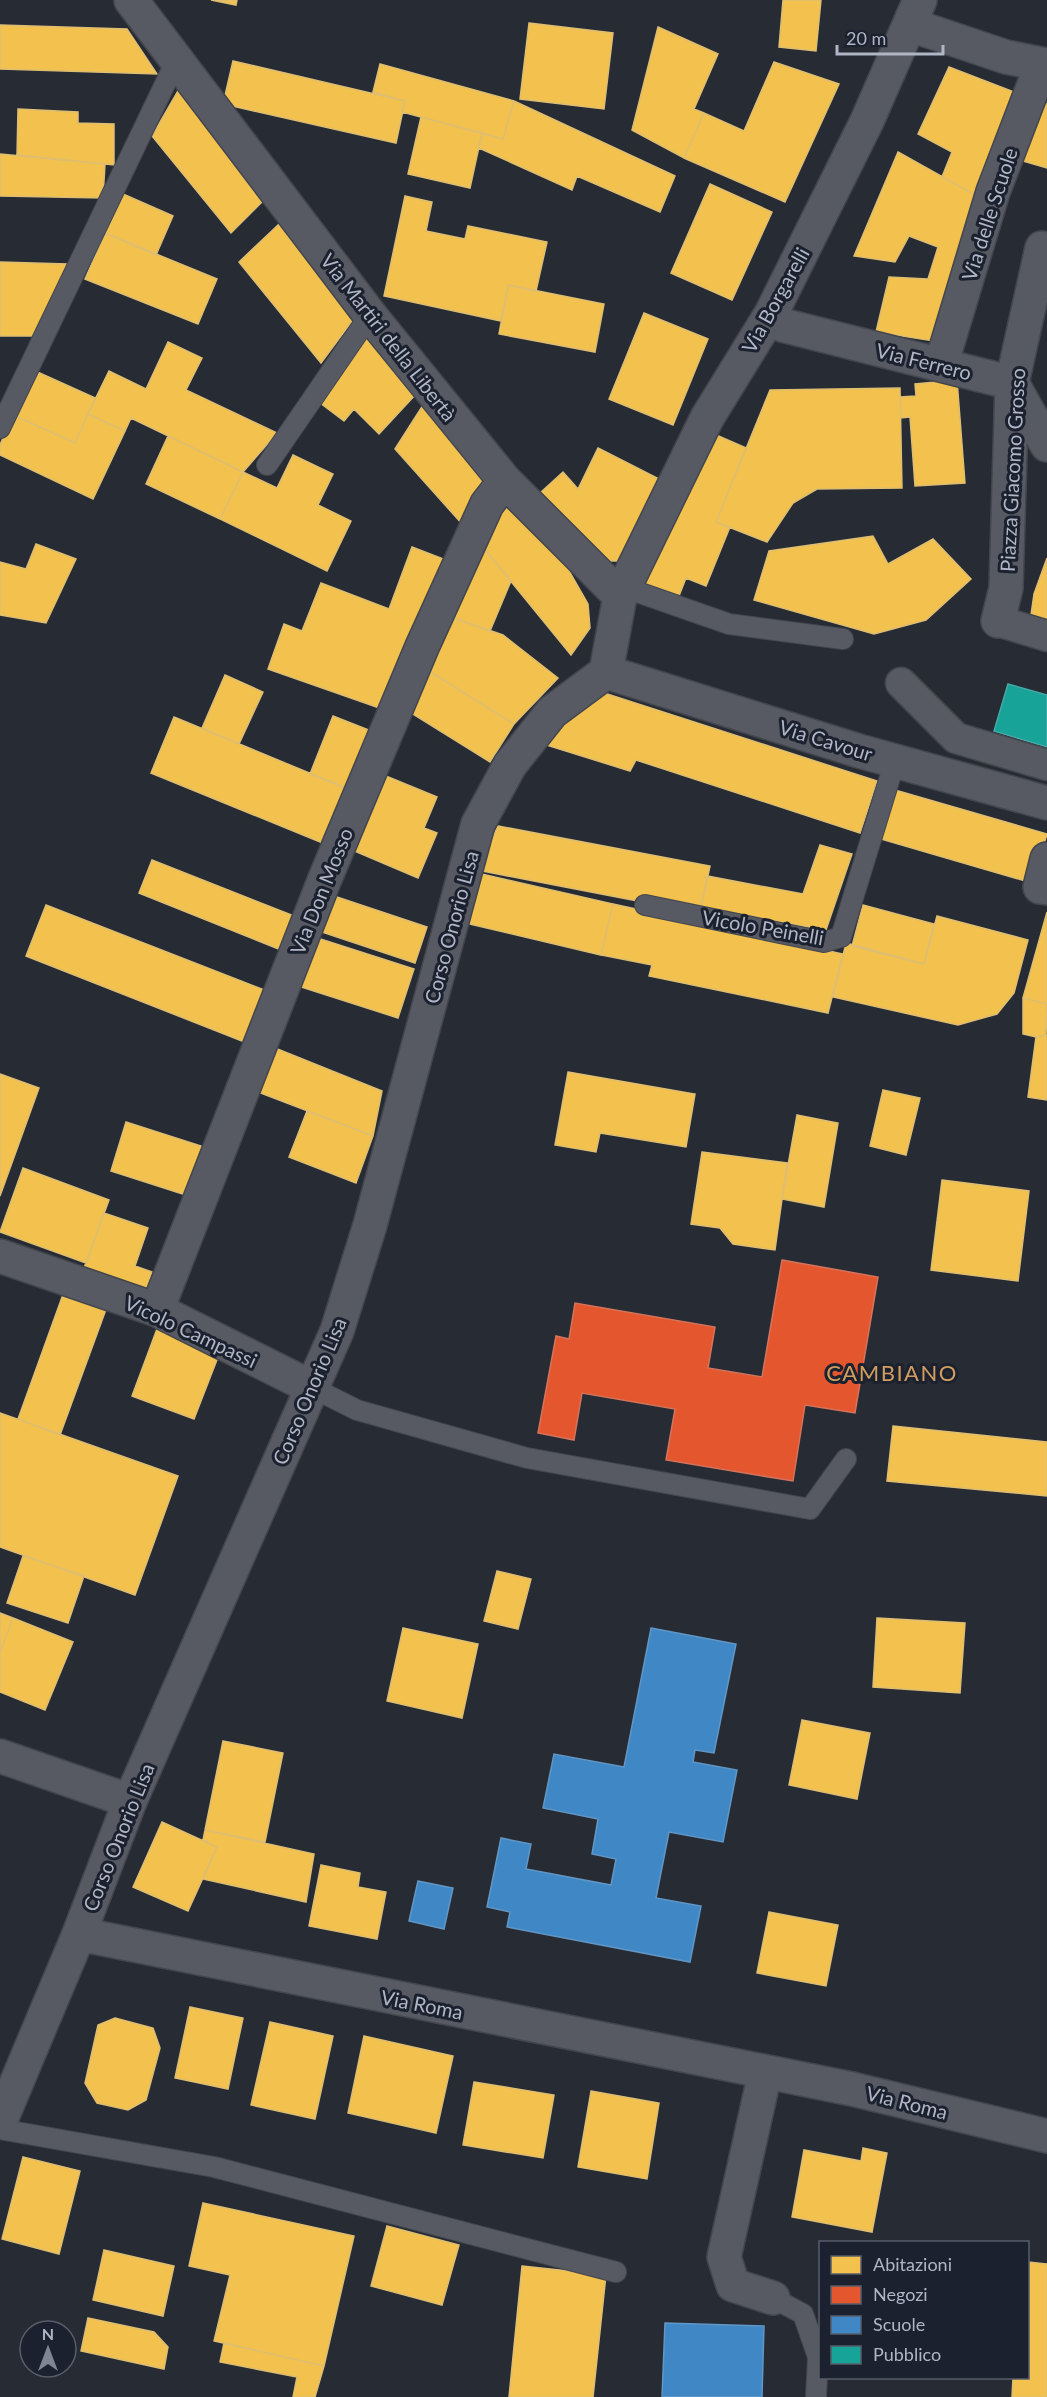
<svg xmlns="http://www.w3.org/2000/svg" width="1047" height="2397" viewBox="0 0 1047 2397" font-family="Lato,sans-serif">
<rect width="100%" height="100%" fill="#272b34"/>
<!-- homes -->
<path fill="#f2c14e" stroke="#debe72" stroke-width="1.5" d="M211,0H237L236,5Z
M783,0H821L816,51L779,47Z
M529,23L613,33L604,109L520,99Z
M0,25L127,29L157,74L0,69Z
M658,27L718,54L694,109L704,113L684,158L632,130Z
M233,61L405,101L396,143L223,104Z
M774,62L839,84L785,202L684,158L704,113L744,131Z
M380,64L514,101L503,139L402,112L405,101L373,92Z
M949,67L1022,95L977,196L942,177L952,152L918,134Z
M179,89L262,202L231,233L152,136Z
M514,101L675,176L660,212L577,176L572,190L479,148L482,133L503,139Z
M1033,101L1047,104V168L1013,158Z
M18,109L78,112V123L114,124V165L17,155Z
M421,117L482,133L470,188L408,174Z
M898,152L977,196L940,342L876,332L889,277L928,279L938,247L909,236L895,262L854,256Z
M0,154L105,164L103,198L0,196Z
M710,184L772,212L732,300L671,273Z
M123,194L173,216L156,255L105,233Z
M405,196L432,202L426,231L465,239L468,226L547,242L536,291L508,285L501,321L384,296Z
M279,224L353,320L321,363L239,262Z
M105,233L217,279L198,324L85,279Z
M0,262L67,264L37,336H0Z
M508,285L604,304L595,352L499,334Z
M644,313L708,339L673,425L609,399Z
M366,334L417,393L379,434L354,409L344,421L319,402Z
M168,342L202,358L186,390L277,433L243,472L131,418L125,431L88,414L109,371L146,389Z
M33,370L95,398L75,443L13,415Z
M957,380L965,483L915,486L910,417L901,418L900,397L916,396L915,384Z
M900,388L902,488L817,489L793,503L767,542L716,522L770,390Z
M425,402L485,475L463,525L395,449Z
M88,414L125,431L93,499L0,455V445L13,415L75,443Z
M707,431L746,448L716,522L730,527L706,586L686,578L677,601L643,587Z
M168,436L243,472L220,519L146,484Z
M598,448L667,483L628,561H604L540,493L563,472L578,489Z
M293,455L333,474L318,505L351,521L327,571L220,519L243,472L277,488Z
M501,493L560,555L588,604L590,628L571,655L477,540Z
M873,536L888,564L933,539L971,579L926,620L874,634L754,600L769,551Z
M477,540L511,581L490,631L445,615Z
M36,544L76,559L46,623L0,615V562L26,569Z
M412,547L451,562L388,711L268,669L284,624L302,631L321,583L389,609Z
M1047,558V620L1031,615L1034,594Z
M445,615L503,635L558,678L514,724L421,666Z
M424,668L514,724L490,762L400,706Z
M225,675L263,692L239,744L202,728Z
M598,691L877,781L860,833L636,760L630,771L543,744Z
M333,716L371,731L348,789L310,774Z
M174,717L348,789L325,844L151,773Z
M381,774L437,797L424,828L437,833L418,878L350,849Z
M895,790L1047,834L1032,883L881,839Z
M498,826L710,866L700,913L477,870Z
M820,845L852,854L826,930L701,909L707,876L803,894Z
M152,860L299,918L286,952L139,893Z
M473,872L613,904L601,955L461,922Z
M325,893L427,927L415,963L313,929Z
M613,904L843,954L828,1013L649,976L652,965L601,955Z
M46,905L267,991L247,1043L26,956Z
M863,905L934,924L924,964L852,946Z
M1047,912V1004L1023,998Z
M937,916L1028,940L1014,993L997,1014L958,1025L833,997L846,943L924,964Z
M308,935L414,969L398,1018L292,984Z
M1023,998L1047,1004L1046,1035L1036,1037L1023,1034Z
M1046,1035H1047V1100L1028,1097L1036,1037Z
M270,1046L382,1091L373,1136L253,1090Z
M568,1072L695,1094L686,1147L600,1133L596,1152L555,1145Z
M0,1074L39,1088L0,1196Z
M883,1090L920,1098L906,1155L870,1146Z
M307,1111L373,1136L356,1183L289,1157Z
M797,1115L838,1123L824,1207L782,1199Z
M126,1122L204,1147L189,1196L111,1171Z
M702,1152L787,1163L775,1250L733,1244L720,1228L691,1224Z
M23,1168L109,1200L86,1263L0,1232Z
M942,1180L1029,1191L1018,1281L931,1270Z
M104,1213L148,1228L135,1266L152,1272L142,1302L80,1279Z
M65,1289L108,1304L60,1435L18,1419Z
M157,1329L220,1352L194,1419L132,1396Z
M0,1413L178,1476L135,1595L0,1547Z
M893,1426L1047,1442V1496L887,1481Z
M23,1556L84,1576L68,1623L7,1603Z
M497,1571L531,1579L518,1629L484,1621Z
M0,1613L13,1618L0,1652Z
M13,1618L73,1642L45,1710L0,1692V1652Z
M877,1618L965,1623L960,1693L873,1687Z
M403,1628L478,1644L462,1718L387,1701Z
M802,1720L870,1733L857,1799L789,1785Z
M223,1741L283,1753L265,1842L205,1830Z
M162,1822L217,1847L188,1911L133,1887Z
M205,1830L314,1854L306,1902L203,1879L217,1847L203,1840Z
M321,1865L360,1873L358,1887L386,1892L377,1939L309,1926Z
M769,1912L838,1925L826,1986L757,1973Z
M190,2007L243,2018L228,2089L175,2078Z
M115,2018L153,2028L160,2048L146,2100L128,2110L97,2103L85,2083L98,2025Z
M270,2022L333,2036L315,2119L251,2105Z
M364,2036L453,2056L436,2133L348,2113Z
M474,2082L554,2095L543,2158L463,2145Z
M591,2091L659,2103L647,2179L578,2167Z
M863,2148L887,2153L872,2232L792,2217L804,2150L861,2161Z
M23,2157L80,2171L59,2254L2,2239Z
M203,2203L354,2236L324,2366L214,2341L230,2275L189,2266Z
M387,2226L459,2245L442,2305L371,2286Z
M104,2250L174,2266L163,2316L93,2300Z
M1028,2262L1047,2264V2397H1012L1013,2378H1028Z
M522,2266L606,2275L593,2397H509Z
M88,2318L154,2332L168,2347L164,2369L81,2351Z
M224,2343L324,2366L315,2397H293L297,2377L220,2362Z"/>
<!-- shops -->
<path fill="#e4572e" stroke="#d4745c" stroke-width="1.5" d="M782,1260L878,1277L855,1413L805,1405L793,1481L666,1460L675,1409L582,1393L574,1440L538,1433L556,1336L569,1339L575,1303L715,1327L708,1368L762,1377Z"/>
<!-- schools -->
<path fill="#3f88c5" stroke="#6196c5" stroke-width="1.5" d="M651,1628L736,1644L714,1753L695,1750L693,1762L737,1770L723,1842L669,1832L656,1898L701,1906L690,1962L507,1927L510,1912L487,1907L501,1838L531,1844L526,1869L611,1885L616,1859L592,1854L598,1819L543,1808L554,1754L624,1767Z
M418,1881L453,1888L444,1929L409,1921Z
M665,2323L764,2326L762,2397H662Z"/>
<!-- public -->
<path fill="#17a398" stroke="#45a9a6" stroke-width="1.5" d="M1008,684L1047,695V747L994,731Z"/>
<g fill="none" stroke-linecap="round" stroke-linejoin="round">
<defs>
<path id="service" d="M0,428L177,59
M267,465L370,315
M623,587L729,624L843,639
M645,905L824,942L841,937L895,761
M311,1387L357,1410L527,1458L810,1509L846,1459
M0,2129L214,2167L616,2272
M773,2298L803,2314L818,2357L816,2397"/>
<path id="pedestrian" d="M998,621L1047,636
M901,683L956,738L1047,765"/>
<path id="minor" d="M131,0L370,315L505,481L620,596L606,672
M911,25L1006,57L1047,65
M771,314L782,325L1012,383L1047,445
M941,365L993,192L1042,64
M620,596L707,418L771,314L867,121L920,0
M998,621L1006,588L1012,383L1042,248
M1047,859L1040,887L1047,888
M0,1256L157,1310L311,1387
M157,1310L324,881L422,647L487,504L505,481
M0,1756L130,1801
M765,2073L724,2257L733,2285L773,2298"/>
<path id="tertiary" d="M79,1934L852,2089L1047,2136
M0,2122L79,1934L130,1801L337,1331L370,1225L478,824L510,765L552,712L606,672L859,751L1047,803"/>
</defs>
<!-- service casing -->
<use href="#service" stroke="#43464d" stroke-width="22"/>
<!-- pedestrian casing -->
<use href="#pedestrian" stroke="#43464d" stroke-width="33"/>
<!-- minor casing -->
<use href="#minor" stroke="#43464d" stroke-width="36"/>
<!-- tertiary casing -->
<use href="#tertiary" stroke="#43464d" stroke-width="36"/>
<!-- service -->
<use href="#service" stroke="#575a62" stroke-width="20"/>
<!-- pedestrian -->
<use href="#pedestrian" stroke="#575a62" stroke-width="30"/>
<!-- minor -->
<use href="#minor" stroke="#575a62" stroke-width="33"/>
<!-- tertiary -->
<use href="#tertiary" stroke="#575a62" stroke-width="33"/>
</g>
<g text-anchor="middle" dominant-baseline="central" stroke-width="6" stroke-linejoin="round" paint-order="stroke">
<!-- street labels -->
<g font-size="20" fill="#b0b6c6" stroke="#1b212e">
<text transform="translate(989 214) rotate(-72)">Via delle Scuole</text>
<text transform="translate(775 300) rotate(-61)">Via Borgarelli</text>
<text transform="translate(389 337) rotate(52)">Via Martiri della Libertà</text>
<text transform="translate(924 361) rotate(14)">Via Ferrero</text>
<text transform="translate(1012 470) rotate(-87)">Piazza Giacomo Grosso</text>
<text transform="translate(826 740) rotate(17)">Via Cavour</text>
<text transform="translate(321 891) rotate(-68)">Via Don Mosso</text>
<text transform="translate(451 927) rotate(-75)">Corso Onorio Lisa</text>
<text transform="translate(763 927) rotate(10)">Vicolo Peinelli</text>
<text transform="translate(191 1331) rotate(25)">Vicolo Campassi</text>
<text transform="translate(309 1391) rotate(-67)">Corso Onorio Lisa</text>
<text transform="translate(118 1837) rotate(-68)">Corso Onorio Lisa</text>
<text transform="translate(422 2004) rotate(11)">Via Roma</text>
<text transform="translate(907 2102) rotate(14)">Via Roma</text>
</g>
<!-- quarter labels -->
<g font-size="22" letter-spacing="1.5" fill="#d29e5f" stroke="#1b212e">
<text x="892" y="1372">CAMBIANO</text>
</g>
</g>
<!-- legend -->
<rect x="819" y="2241" width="210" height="138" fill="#1b212e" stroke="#575d6b" stroke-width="1.5"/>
<rect x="831" y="2256" width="30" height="18" fill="#f2c14e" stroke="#575d6b" stroke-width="1.5"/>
<text x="873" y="2271" font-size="18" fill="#b0b6c6">Abitazioni</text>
<rect x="831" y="2286" width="30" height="18" fill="#e4572e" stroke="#575d6b" stroke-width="1.5"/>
<text x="873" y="2301" font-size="18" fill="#b0b6c6">Negozi</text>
<rect x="831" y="2316" width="30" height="18" fill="#3f88c5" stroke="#575d6b" stroke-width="1.5"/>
<text x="873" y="2331" font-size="18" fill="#b0b6c6">Scuole</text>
<rect x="831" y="2346" width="30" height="18" fill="#17a398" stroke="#575d6b" stroke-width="1.5"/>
<text x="873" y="2361" font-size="18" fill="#b0b6c6">Pubblico</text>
<!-- north arrow -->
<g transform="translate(48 2349)"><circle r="28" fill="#1b212e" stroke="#575d6b" stroke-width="1.5"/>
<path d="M0-4.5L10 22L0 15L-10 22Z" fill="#808593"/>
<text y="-9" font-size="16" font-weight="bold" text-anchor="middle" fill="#b0b6c6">N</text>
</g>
<!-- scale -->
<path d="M837 45v9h106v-9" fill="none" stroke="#b0b6c6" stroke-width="3"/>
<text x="846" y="45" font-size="18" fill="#b0b6c6" stroke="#1b212e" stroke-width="4.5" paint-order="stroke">20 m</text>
</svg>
